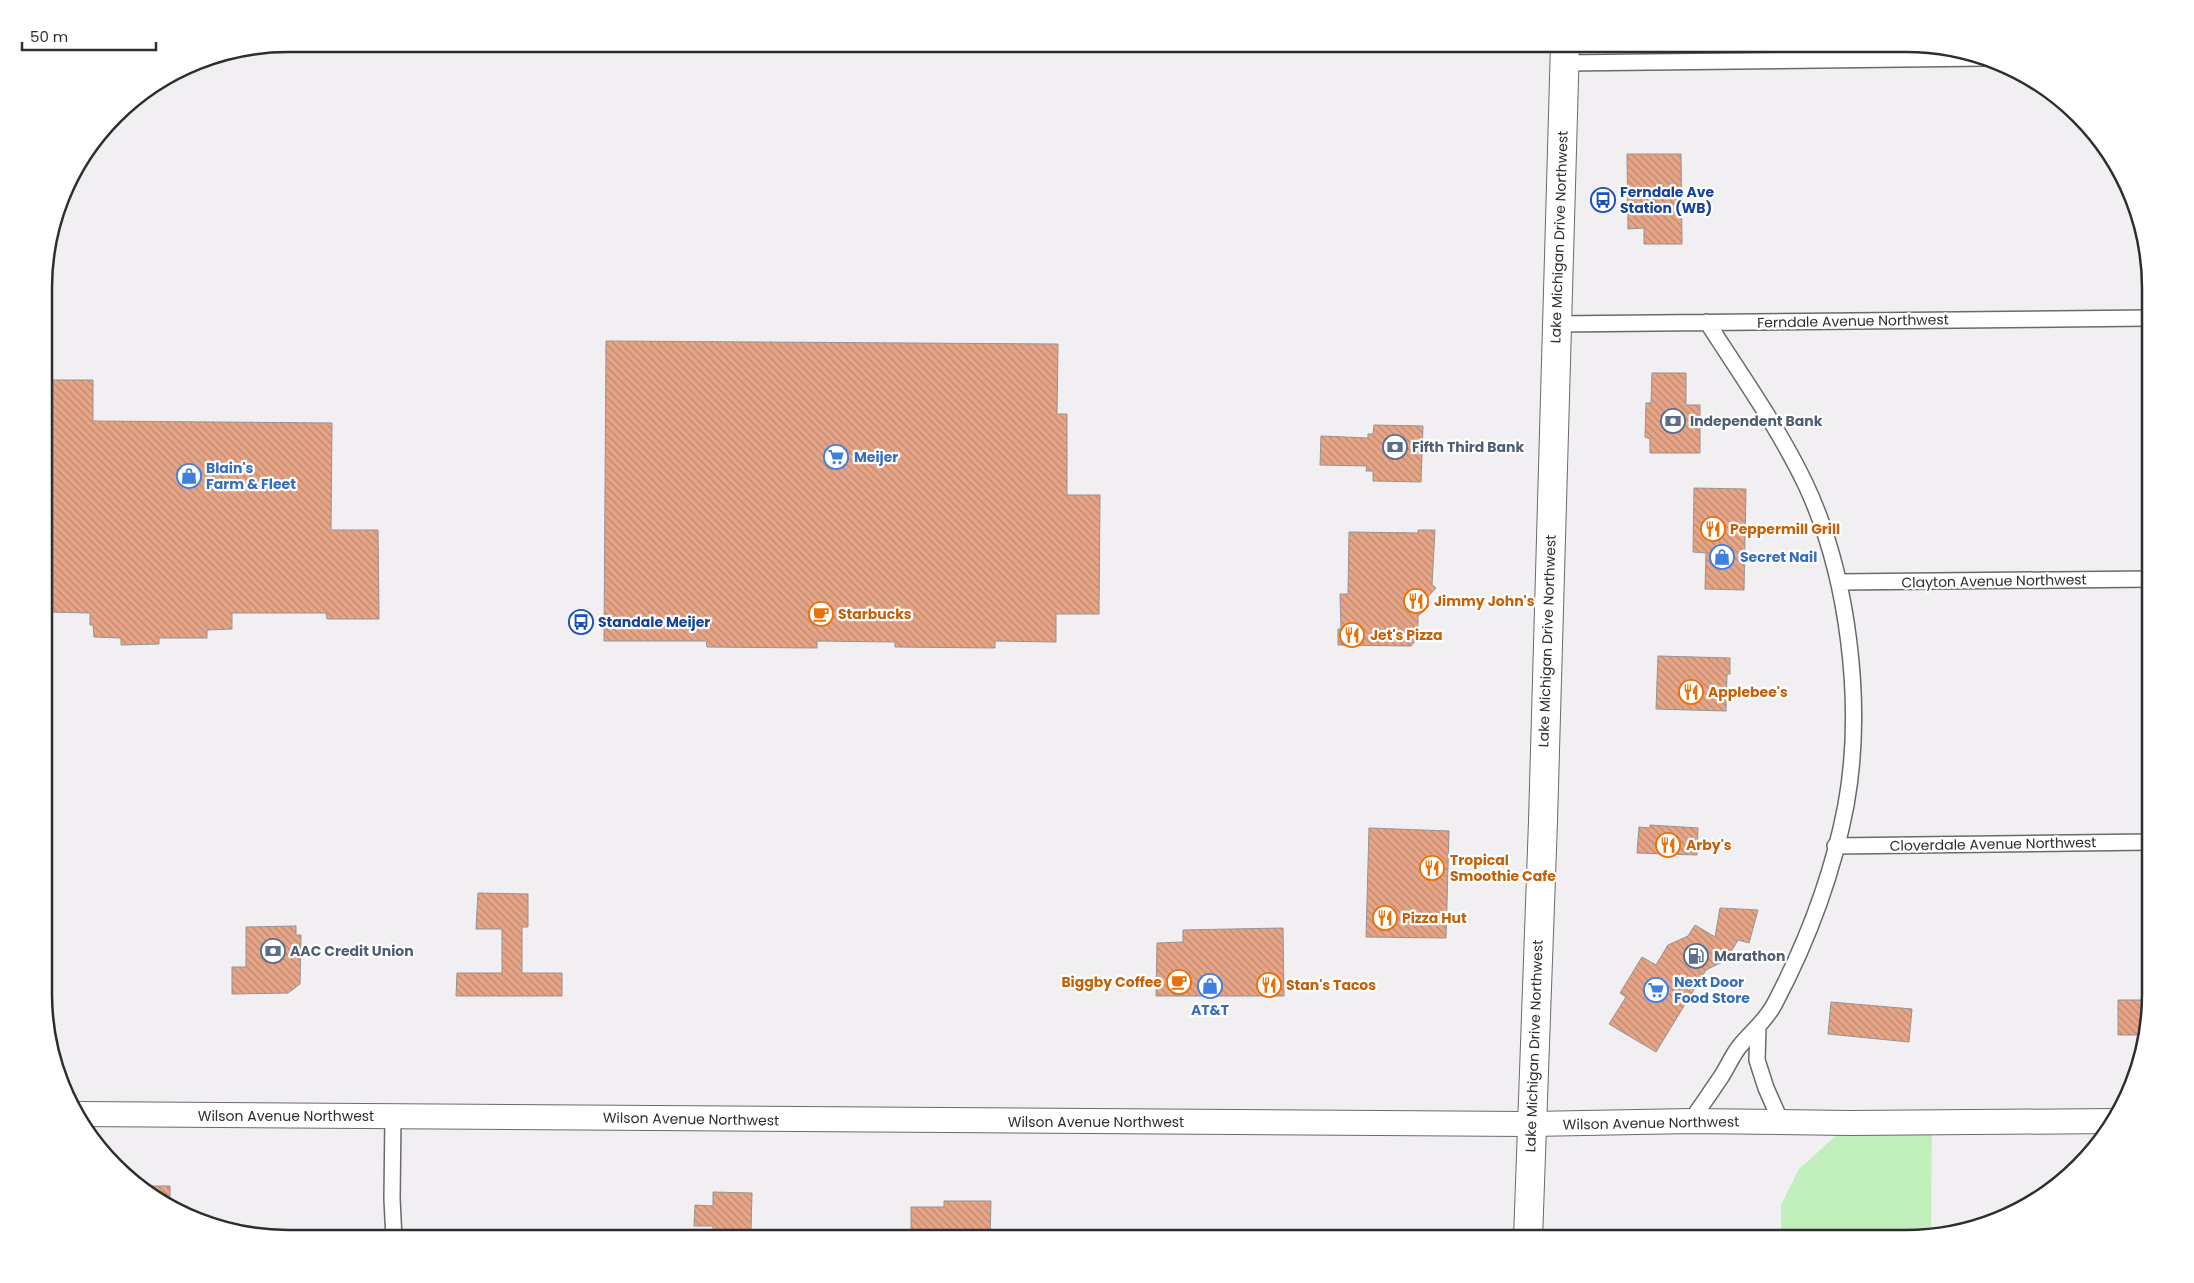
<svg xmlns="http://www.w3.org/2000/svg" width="2194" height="1283" viewBox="0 0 2194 1283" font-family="Poppins,sans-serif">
<defs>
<pattern id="building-back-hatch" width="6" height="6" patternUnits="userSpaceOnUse" patternTransform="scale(1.25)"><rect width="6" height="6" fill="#e7a587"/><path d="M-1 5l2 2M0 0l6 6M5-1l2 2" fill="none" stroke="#bc876f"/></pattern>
</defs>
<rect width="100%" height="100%" fill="#f1eff2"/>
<!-- green -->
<path fill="#c1efbc" d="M1850,1123H1932L1931,1237L1781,1239V1205L1799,1169Z"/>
<!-- building -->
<path fill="url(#building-back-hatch)" stroke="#969392" d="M1627,154H1681L1682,244H1644V228L1628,229Z
M606,341L1058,344L1057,414H1067V495H1100L1099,614H1056V642L995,641V648L895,647V642L817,641V648L707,647L706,641H604Z
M1652,373H1686V405H1700V453H1650V439L1645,437L1646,403H1651Z
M46,380H93V421L332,423L331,530H378L379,619H327L326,613H232V629L207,630V638H159V644L121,645V638L94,637L93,625H90V613L46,612Z
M1374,425L1423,426L1421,482L1373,481V471H1366L1367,466L1320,465L1321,436L1368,438V434H1373Z
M1694,488L1746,489L1744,590L1705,589L1706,553L1693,552Z
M1418,530H1435L1432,585L1436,588L1424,601L1429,606L1418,616V638L1411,646L1338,645V629H1341L1340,594H1348L1349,532L1418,533Z
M1658,656L1730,658V674H1727L1726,711L1656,709Z
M1650,825L1698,828L1697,855L1637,853L1639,827L1650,828Z
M1369,828L1449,831L1446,938L1366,937Z
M478,893L528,894V927H522V973H562V996H456L457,973H502V929H476Z
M1720,908L1758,910L1749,943L1738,940L1726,960L1706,970L1656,1052L1609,1024L1626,997L1620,993L1642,957L1656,965L1668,945L1688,936L1695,925L1715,937Z
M296,926V935H301L300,984L288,993L232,994V967H246V927Z
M1283,928L1284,996H1156L1157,943L1183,942V930Z
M2118,1000H2150L2146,1035H2118Z
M1831,1002L1912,1009L1909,1042L1828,1034Z
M139,1186H170V1208L166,1206Z
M713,1192L752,1193L751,1231L713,1230V1226H694L695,1205L713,1206Z
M944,1201H991L990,1239H911V1207H944Z"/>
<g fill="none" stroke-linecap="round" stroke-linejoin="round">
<defs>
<path id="street" d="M1564,63L1985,58
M1556,324L2150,318
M1839,582L2150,579
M1835,846L2150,842
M1758,1027L1757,1060L1766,1088L1781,1122
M393,1116L392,1199L394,1239
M1691,1121C1701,1106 1711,1092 1721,1077C1727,1068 1732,1056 1739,1047C1751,1032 1766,1021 1775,1003C1807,942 1833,873 1846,805C1864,705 1849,576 1805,483C1778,427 1741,375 1707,322"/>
<path id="primary" d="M77,1114L1531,1124L1691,1121L1850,1123L2115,1121"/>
<path id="highway" d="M1528,1239L1543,821L1565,44"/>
</defs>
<!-- street casing -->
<use href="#street" stroke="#6b696c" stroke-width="18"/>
<!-- primary casing -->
<use href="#primary" stroke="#6b696c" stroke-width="26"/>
<!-- highway casing -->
<use href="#highway" stroke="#6b696c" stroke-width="30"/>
<!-- street -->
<use href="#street" stroke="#fff" stroke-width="15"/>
<!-- primary -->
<use href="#primary" stroke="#fff" stroke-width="24"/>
<!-- highway -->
<use href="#highway" stroke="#fff" stroke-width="28"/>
</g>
<!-- icons -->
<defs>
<symbol id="bus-ring" viewBox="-11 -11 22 22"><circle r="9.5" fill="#fff" stroke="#1a4fb4" stroke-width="1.5"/><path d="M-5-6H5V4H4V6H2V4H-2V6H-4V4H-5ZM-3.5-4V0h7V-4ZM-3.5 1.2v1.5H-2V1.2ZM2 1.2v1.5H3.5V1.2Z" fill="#1a4fb4"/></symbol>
<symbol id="bank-ring" viewBox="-11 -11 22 22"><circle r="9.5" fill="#fff" stroke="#5c6f8a" stroke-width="1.5"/><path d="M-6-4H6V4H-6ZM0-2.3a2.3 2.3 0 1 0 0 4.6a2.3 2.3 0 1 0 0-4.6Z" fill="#5c6f8a"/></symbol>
<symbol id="supermarket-ring" viewBox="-11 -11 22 22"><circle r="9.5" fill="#fff" stroke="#3f7fe0" stroke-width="1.5"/><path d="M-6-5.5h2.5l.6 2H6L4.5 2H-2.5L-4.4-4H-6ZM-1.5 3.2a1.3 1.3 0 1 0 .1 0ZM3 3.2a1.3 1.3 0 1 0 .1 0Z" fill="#3f7fe0"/></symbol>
<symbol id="shop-ring" viewBox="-11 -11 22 22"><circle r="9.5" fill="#fff" stroke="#3f7fe0" stroke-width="1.5"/><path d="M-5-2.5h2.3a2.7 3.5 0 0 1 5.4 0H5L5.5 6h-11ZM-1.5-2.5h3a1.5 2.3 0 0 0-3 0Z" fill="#3f7fe0"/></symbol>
<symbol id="restaurant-ring" viewBox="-11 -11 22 22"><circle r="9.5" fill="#fff" stroke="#e8710a" stroke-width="1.5"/><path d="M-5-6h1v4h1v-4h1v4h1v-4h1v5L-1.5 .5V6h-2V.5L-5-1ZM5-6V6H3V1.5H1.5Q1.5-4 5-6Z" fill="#e8710a"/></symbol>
<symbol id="cafe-ring" viewBox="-11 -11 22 22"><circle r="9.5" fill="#fff" stroke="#e8710a" stroke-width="1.5"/><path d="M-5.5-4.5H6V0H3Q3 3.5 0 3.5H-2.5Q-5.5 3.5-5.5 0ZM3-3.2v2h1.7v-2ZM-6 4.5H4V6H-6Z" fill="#e8710a"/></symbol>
<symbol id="fuel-ring" viewBox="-11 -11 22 22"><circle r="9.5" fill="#fff" stroke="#5c6f8a" stroke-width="1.5"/><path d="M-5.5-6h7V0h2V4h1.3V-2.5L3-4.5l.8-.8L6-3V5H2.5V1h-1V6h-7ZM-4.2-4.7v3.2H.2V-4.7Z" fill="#5c6f8a"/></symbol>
</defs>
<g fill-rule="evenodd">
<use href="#bus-ring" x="1589" y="186" width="28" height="28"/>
<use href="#bank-ring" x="1659" y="407" width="28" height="28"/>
<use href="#bank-ring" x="1381" y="433" width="28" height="28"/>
<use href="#supermarket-ring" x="822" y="443" width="28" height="28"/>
<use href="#shop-ring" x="175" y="462" width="28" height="28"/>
<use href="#restaurant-ring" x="1699" y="515" width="28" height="28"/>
<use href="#shop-ring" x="1708" y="543" width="28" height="28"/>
<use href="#restaurant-ring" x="1402" y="587" width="28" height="28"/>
<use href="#cafe-ring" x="807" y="600" width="28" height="28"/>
<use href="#bus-ring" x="567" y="608" width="28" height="28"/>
<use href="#restaurant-ring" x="1338" y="621" width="28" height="28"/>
<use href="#restaurant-ring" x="1677" y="678" width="28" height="28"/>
<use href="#restaurant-ring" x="1654" y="831" width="28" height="28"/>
<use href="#restaurant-ring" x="1418" y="854" width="28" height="28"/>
<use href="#restaurant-ring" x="1371" y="904" width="28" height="28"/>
<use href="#bank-ring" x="259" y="937" width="28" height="28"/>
<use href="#fuel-ring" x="1682" y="942" width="28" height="28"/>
<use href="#cafe-ring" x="1165" y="968" width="28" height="28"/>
<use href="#restaurant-ring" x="1255" y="971" width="28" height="28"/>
<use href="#shop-ring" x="1196" y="972" width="28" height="28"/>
<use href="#supermarket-ring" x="1642" y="976" width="28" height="28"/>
</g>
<g text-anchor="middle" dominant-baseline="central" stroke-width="4.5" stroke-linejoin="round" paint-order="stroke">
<!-- transit labels -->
<g font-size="14" font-weight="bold" fill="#164399" stroke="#fff" text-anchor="start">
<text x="1620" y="192">Ferndale Ave<tspan x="1620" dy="16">Station (WB)</tspan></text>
<text x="598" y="622">Standale Meijer</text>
</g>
<!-- street labels -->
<g font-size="14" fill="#2e2d2f" stroke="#fff">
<text transform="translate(1559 237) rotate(-88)">Lake Michigan Drive Northwest</text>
<text transform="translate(1853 321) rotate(-1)">Ferndale Avenue Northwest</text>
<text transform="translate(1994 581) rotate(-1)">Clayton Avenue Northwest</text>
<text transform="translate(1547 641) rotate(-88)">Lake Michigan Drive Northwest</text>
<text transform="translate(1993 844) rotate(-1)">Cloverdale Avenue Northwest</text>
<text transform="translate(1534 1046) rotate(-88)">Lake Michigan Drive Northwest</text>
<text x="286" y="1116">Wilson Avenue Northwest</text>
<text transform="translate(691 1119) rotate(1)">Wilson Avenue Northwest</text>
<text x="1096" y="1122">Wilson Avenue Northwest</text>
<text transform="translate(1651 1123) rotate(-1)">Wilson Avenue Northwest</text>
</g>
<!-- service labels -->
<g font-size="14" font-weight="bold" fill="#4e5e75" stroke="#fff" text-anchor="start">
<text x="1690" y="421">Independent Bank</text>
<text x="1412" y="447">Fifth Third Bank</text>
<text x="290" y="951">AAC Credit Union</text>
<text x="1714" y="956">Marathon</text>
</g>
<!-- shop labels -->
<g font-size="14" font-weight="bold" fill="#366cbe" stroke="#fff" text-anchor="start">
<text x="854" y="457">Meijer</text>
<text x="206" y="468">Blain's<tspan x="206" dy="16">Farm &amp; Fleet</tspan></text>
<text x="1740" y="557">Secret Nail</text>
<text x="1674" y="982">Next Door<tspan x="1674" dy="16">Food Store</tspan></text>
<text x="1210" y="1010" text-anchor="middle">AT&amp;T</text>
</g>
<!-- food labels -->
<g font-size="14" font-weight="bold" fill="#c56008" stroke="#fff" text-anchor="start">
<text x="1730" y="529">Peppermill Grill</text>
<text x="1434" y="601">Jimmy John's</text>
<text x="838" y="614">Starbucks</text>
<text x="1370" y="635">Jet's Pizza</text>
<text x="1708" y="692">Applebee's</text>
<text x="1686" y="845">Arby's</text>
<text x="1450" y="860">Tropical<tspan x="1450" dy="16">Smoothie Cafe</tspan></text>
<text x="1402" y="918">Pizza Hut</text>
<text x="1162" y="982" text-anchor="end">Biggby Coffee</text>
<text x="1286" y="985">Stan's Tacos</text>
</g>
</g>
<!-- crop -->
<path d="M0 0H2194V1283H0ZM288 52H1906A236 236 0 0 1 2142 288V994A236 236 0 0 1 1906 1230H288A236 236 0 0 1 52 994V288A236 236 0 0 1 288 52Z" fill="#fff" fill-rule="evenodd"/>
<path fill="none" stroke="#2e2d2f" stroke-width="2.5" d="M288 52H1906A236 236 0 0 1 2142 288V994A236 236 0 0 1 1906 1230H288A236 236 0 0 1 52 994V288A236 236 0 0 1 288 52Z"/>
<!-- scale -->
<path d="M22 42v8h134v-8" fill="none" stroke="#2e2d2f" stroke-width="2.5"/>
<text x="30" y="42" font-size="15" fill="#2e2d2f" stroke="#ffffff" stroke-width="4" paint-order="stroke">50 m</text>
</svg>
